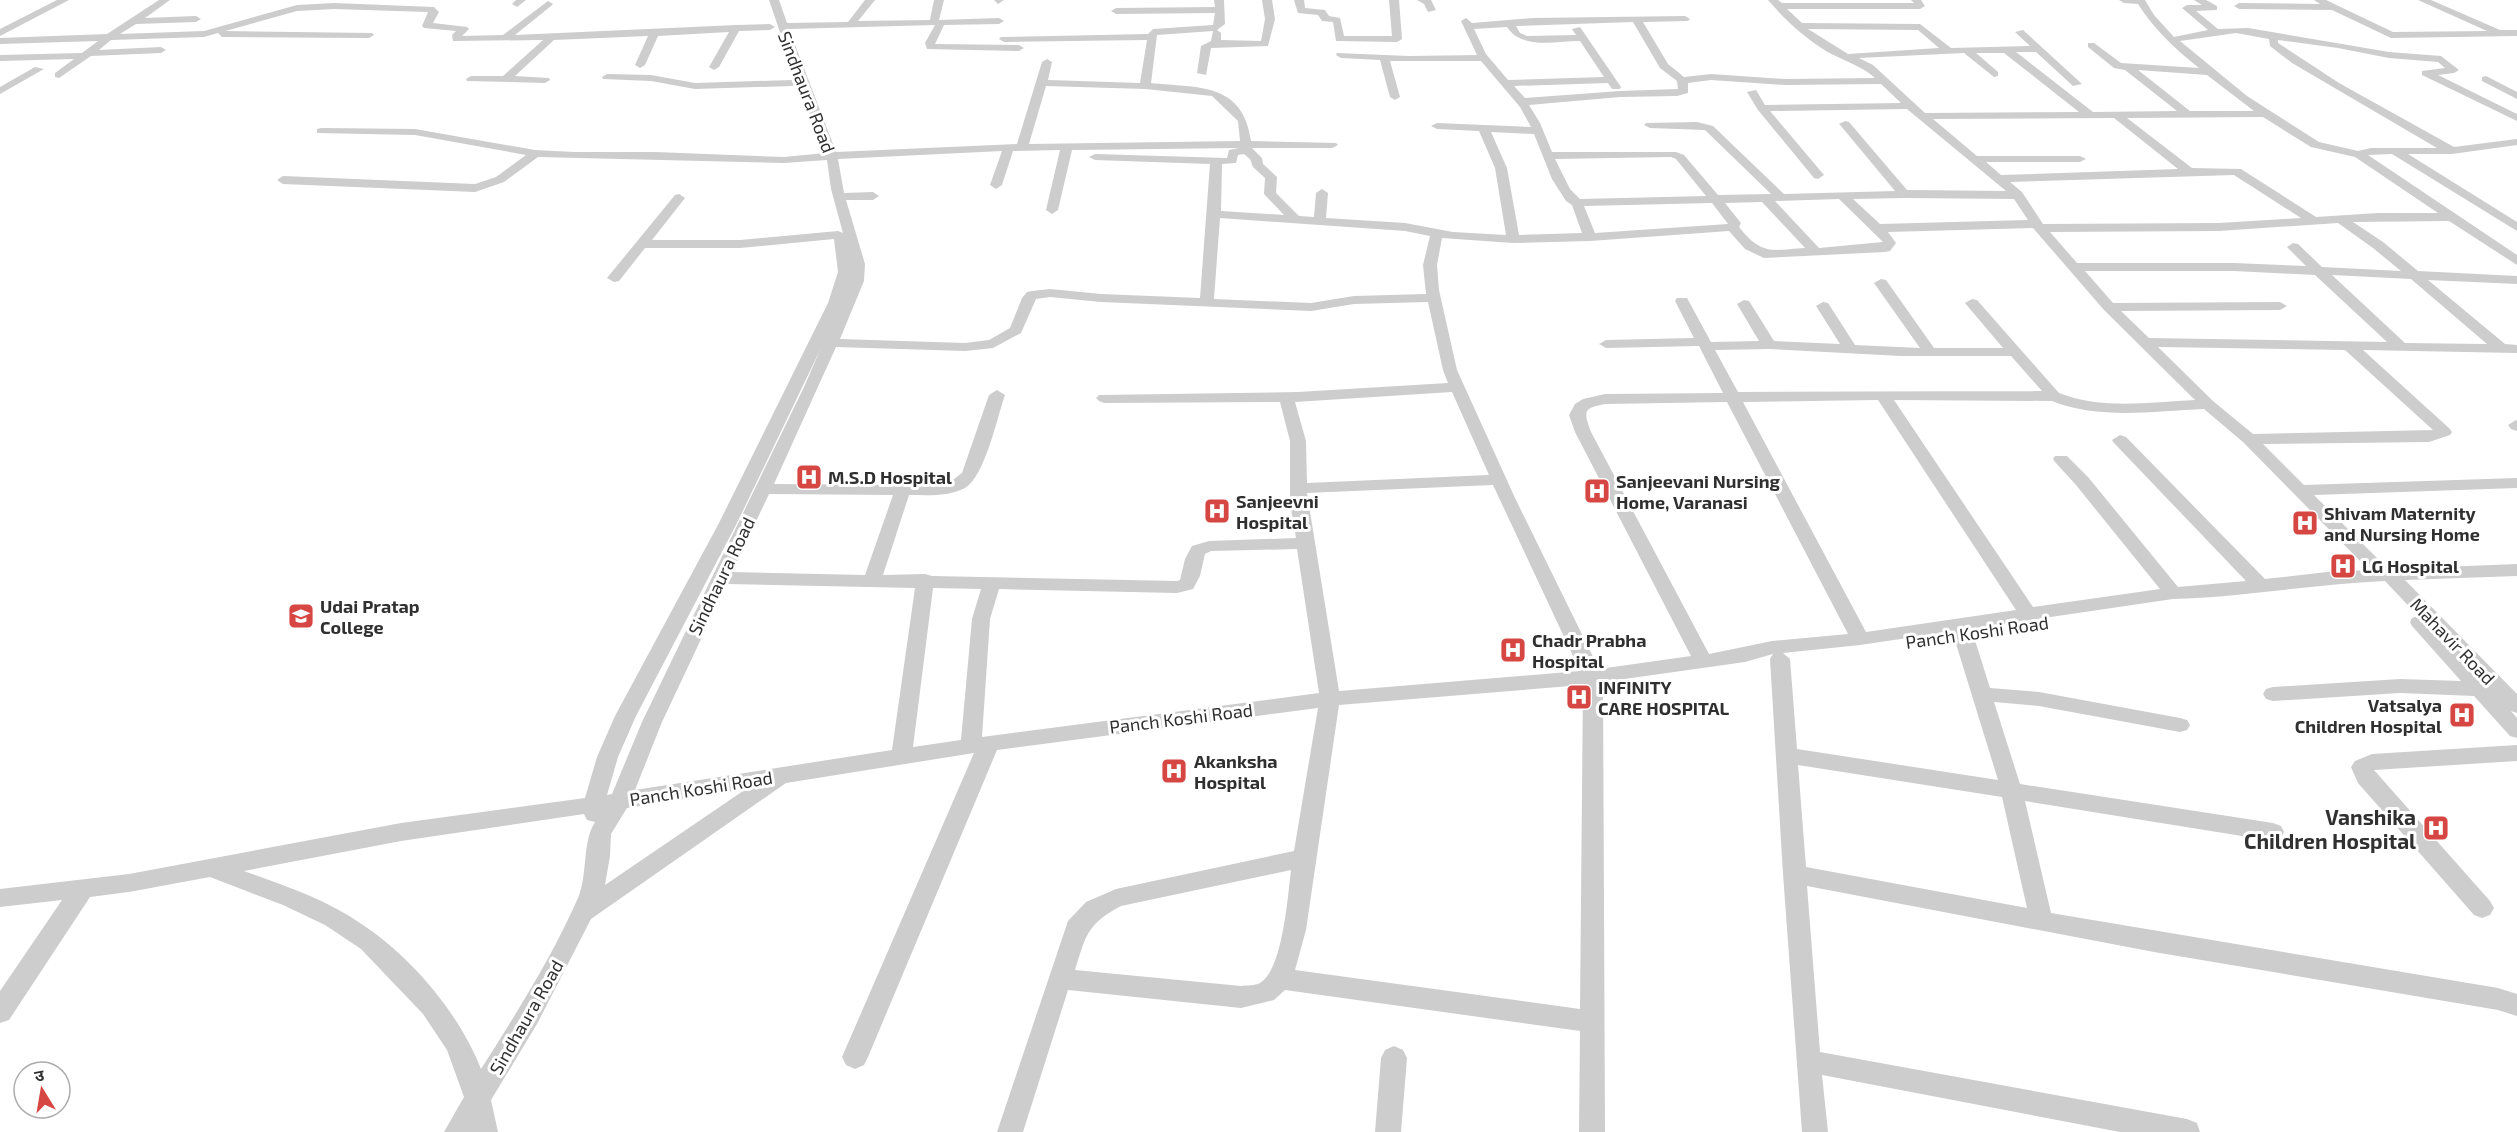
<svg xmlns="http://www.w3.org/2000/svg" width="2517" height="1132" viewBox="0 0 2517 1132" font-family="'Exo 2','Noto Sans Devanagari',sans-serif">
<rect width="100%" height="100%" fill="#fff"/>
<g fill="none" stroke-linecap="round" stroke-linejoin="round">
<!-- minor -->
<path fill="#cdcdcd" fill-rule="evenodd" d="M57,0H69L0,36V29Z
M159,0H170L145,18L196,16L201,19L196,22L136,24L120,34L204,31L297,5L334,3L434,7L439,12L433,23L467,27L469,29L462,36L503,35L548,1L553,4L551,6L515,35L736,25L770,24L775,27L770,30L739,31L719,67L714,70L709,67L729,32L658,36L645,65L640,68L635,65L648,36L554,40L515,76L549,78L550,80L545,83L467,81L466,79L471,76H503L543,40L453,41L452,35L456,31L424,28L422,26L428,12L334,9L297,11L225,31L372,33L374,35L369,38L222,37L218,33L204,37L111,40L99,50L161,47L166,50L161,53L91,56L59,78L55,77V73L74,59L0,61V55L82,53L98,41L0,44V38L107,34Z
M516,0H526L517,7L512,4Z
M769,0H779L787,23L848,22L865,0H875L858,21L930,20L934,0H944L939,20L999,18L1004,21L999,24L944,25L935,44L1019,45L1024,48L1019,51L927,49L925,43L935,25L789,29L836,152L1017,144L1042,62L1047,59L1052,62L1048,80L1140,83L1147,40L1004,42L999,39L1001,37L1148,34L1153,29L1213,25L1215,13L1116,14L1111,11L1116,8L1215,7L1214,0H1224L1225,24L1217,30L1221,33V40L1261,41L1265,19L1262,0H1272L1275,19L1268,46L1211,48L1206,75L1197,73L1201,46L1211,41L1213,31L1157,35L1151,83C1198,88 1243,82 1251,141L1336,143L1338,145L1332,148H1252L1262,158L1263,164L1277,177L1276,193L1299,216L1314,217L1316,193L1322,189L1328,193L1326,218L1405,223L1453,232L1506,235L1495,168L1479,131L1437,129L1431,126L1437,123L1531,127L1520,107L1481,61H1390L1400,97L1395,100L1390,97L1380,60L1341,58L1336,55L1337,53L1409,56L1477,55L1461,21L1466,18L1472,23L1533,18L1685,16L1690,19L1688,21L1643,22L1668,64L1684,77L1711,74L1785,79L1875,78C1861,65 1843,61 1826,51C1803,36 1786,21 1768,0H1778L1782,3H1914L1911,0H1921L1925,6L1920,9H1787L1802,23L1920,24L1951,48L2030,46L2015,32L2023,30L2082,84L2073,86L2036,52H2016L2093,112L2177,111L2125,70L2114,68L2088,47V43H2094L2121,63L2199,68C2175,49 2154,29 2138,4L2124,3L2119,0H2145L2154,15L2174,37L2208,30L2182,8L2187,5H2202L2194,0H2206L2217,6V10L2196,11L2218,29L2248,28L2389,52L2441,56L2459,70L2454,73L2438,75L2517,114V121L2422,75V71L2445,68L2438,62L2389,58L2338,48L2278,40V43L2339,83L2454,147L2517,139V145L2452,154H2408L2517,222V231L2392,154L2368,155L2517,255V265L2449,221L2353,222L2383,242L2418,271L2517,276V284L2428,280L2505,344L2517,345V353L2363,350L2450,429L2452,432L2450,435L2429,442L2263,444L2304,485L2517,478V488L2314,495L2382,563L2393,569L2517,564V576L2405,580L2517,694V713L2511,711L2517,718V738L2510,736L2474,696L2400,693L2273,701L2266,699L2263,694L2266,689L2273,687L2400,679L2461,681L2412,626L2410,622L2412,618L2418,616L2385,581C2314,584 2244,597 2173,599L1969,629L1973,634L1990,688L2039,692L2180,718L2187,720L2190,725L2187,730L2180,732L2039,706L1994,702L2020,784L2273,823L2281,826L2284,832L2281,838L2273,841L2025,801L2051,913L2498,988L2517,994V1016L2498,1010L2154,952L1807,886L1820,1052L2187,1119L2197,1123L2200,1132H2120L1822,1075L1828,1132H1802L1783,874L1770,659L1773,654L1745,662L1603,682L1605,1132H1579L1580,1031L1285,990L1274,1000L1241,1008L1068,990L1023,1132H997L1068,921L1086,902L1116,889L1294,851L1318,708L997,750L868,1057L864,1065L855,1069L846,1065L842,1057L974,753L786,783L591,919L537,1024L491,1100L498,1132H444L464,1097L447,1050L423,1014L361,949L325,925L283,905L210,877L129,892L90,897L9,1020L0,1023V991L62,900L0,907V889L129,874L401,823L585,798L597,757L615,716L719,523L828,303L838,272L834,239L740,248H645L619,281L614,282L607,278L675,195L679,194L685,198L652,240H740L838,231L843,233L831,189L827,160L784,163L538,157L504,182L475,192L283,184L277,180L283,176L475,184L496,177L526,155L415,135L317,133V129L321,128L415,129L535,150L574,152H655L784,157L825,153L797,82ZM1633,22L1660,68L1677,81L1678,89L1620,91L1525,98L1514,86L1608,83L1612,89H1620L1621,87L1580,27L1572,29L1576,35L1527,36L1520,33L1516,26ZM1507,27C1522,50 1556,41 1580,41L1604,77L1508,80L1486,54L1474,29ZM1808,29L1918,30L1939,48L1848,54ZM2236,33L2269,39L2270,46L2292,63L2437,148H2371L2358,151L2319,142L2247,96L2180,41ZM1964,53L1994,77L1998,76V72L1976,53H2004L2079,112L1925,113L1873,65L1859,58ZM2138,70L2207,75L2254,111H2190ZM1711,80L1785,85L1881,84L1901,103L1765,105L1756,90L1747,92L1758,110L1814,178L1818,179L1824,175L1770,111L1907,109L2006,191L1907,190L1849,122L1845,121L1839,124L1841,126L1895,191L1784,194L1713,126L1697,122L1646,123L1644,125L1650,128L1705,130L1771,194L1718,195L1684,155L1676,152H1552L1540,123L1529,105L1620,97L1677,96L1688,93V83ZM1046,86L1145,89L1212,96L1238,121L1240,141L1029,144ZM2263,117L2311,147L2355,157L2438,213H2378L2316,217L2241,169L2192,168L2127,118ZM2114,118L2178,169L2001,175L1986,162H2080L2086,159L2080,156H1977L1933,119ZM1491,132L1534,134L1552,179L1566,201L1572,205L1582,233L1519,235L1507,168ZM1239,148L1229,150L1227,158L1095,154L1089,157L1095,160L1210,164L1200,298L1101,294L1050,289L1032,291L1027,292L1022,298L1010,328L989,340L965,343L840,339L864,281L865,264L846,200H873L879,196L873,192L844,193L838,159L1002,151L990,185L996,189L1002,185L1013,151L1060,150L1046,210L1052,214L1058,210L1072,150ZM1244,154L1250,159L1253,167L1265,178L1264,194L1284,215L1221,211L1222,164L1236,163L1238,155ZM1671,157L1676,159L1706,196L1580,199L1570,189L1555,159ZM2234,175L2301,218L2219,223L2043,224L2022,192L2010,182ZM1904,198L2014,199L2028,220L1880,224L1853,199ZM1839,199L1883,242L1819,248L1775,201ZM1762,202L1805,248C1772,250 1762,256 1739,227L1741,223L1725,203ZM1712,203L1728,224L1595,233L1584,206ZM1220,218L1405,231L1430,236L1423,265L1426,294L1354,296L1311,303L1214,299ZM2338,223L2373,248L2401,271L2322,267L2298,244L2293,243L2287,247L2306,266L2234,263H2077L2050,232L2219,231ZM2033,228L2104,310L2195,400C2151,402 2102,410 2059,393L1977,300L1972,299L1965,303L2003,348H1934L1886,280L1881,279L1874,283L1920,348L1855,345L1828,303L1823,302L1816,306L1840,344L1774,341L1749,301L1744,300L1737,304L1759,341L1711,342L1687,298H1677L1675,301L1694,338L1606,340L1599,344L1606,348L1699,346L1723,393L1605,394L1583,399L1575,404L1569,415L1575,432L1691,656L1599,669L1515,498L1457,370L1439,290L1437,265L1442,238L1513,243L1590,241L1729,231L1745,249L1764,258L1885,252L1890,251L1896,243L1888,232ZM2085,271H2234L2315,275L2387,342L2149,338L2121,311L2280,310L2287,306L2280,302L2113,303ZM2332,275L2411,279L2487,344L2405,343ZM1050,297L1101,302L1311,311L1354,304L1428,302L1443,370L1448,383L1298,392L1099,395L1096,398L1099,401L1104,403L1280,402L1290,441V503L1296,538L1209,541L1192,546L1185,559L1180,580L1177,581L932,576L925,574L883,575L909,495C927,495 948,497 965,488C985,476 997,418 1005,395L997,390L989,395L962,473L950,482L938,485L774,484L836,347L965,351L993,348L1021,333L1036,299ZM2158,347L2345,350L2433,430L2253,434L2213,401ZM821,348L804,387L642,722L612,794L607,795L618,757L636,716L737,523ZM1769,349L1901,356H2011L2042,391L1738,392L1715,350ZM1452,392L1489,475L1307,483L1306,441L1295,402ZM1878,400L2016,610L1866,632L1743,402ZM1894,400L2052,401C2099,420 2154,411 2204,409L2243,442L2369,570L2327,572L2265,579L2126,437L2120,435L2112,440L2114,443L2246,581L2178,587L2088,477L2067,456H2055L2053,459L2055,462L2076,485L2160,589L2033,607ZM1727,402L1848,634L1772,641L1709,654L1591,432C1584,412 1582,408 1605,404ZM1493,485L1580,671L1339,691L1307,493ZM769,494L893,495L865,575L732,572ZM1297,549L1319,693L982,737L990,619L999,589L1177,593L1193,589L1200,576L1205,554L1211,551ZM727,584L915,588L892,750L635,790L662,722ZM933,588L981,589L972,619L961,740L913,747ZM1955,631L1953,634L1998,780L1797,749L1790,659L1783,653L1860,645ZM1583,685L1580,1009L1295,970L1306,930L1339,705ZM1798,765L2002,797L2027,908L1806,867ZM746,789L605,885L610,856L611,834L627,808ZM584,814L587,820L595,822C582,842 588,875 578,898C552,957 516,1014 481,1069C459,1013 411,956 360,923C325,899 283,885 244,871L401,841ZM1291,870C1288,894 1283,970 1260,983C1255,986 1246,985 1241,986L1075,970C1086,935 1087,924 1121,906Z
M994,0H1004L998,4Z
M1294,0H1304L1305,8L1325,10L1329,16L1340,18L1344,36H1392L1389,0H1399L1402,39L1397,42L1336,41L1333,22L1322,21L1318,15L1298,13Z
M1417,0H1431L1436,10L1428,12L1424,4Z
M2314,0H2326L2393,32L2487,31L2418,0H2431L2500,30H2517V36L2391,38L2332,10L2239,9L2234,6L2239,3L2320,4Z
M35,67L44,69L0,94V87Z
M607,74L651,75L695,83L792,80L797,83L792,86L695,89L651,81L603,79L602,77Z
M2486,76L2517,92V99L2482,81V77Z
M2516,420L2517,421V431L2511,429L2508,425Z
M2517,745V761L2374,770L2490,901L2494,908L2490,915L2482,918L2474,915L2358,783L2351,767L2355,761L2372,754Z
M1394,1046L1403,1050L1407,1058L1401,1132H1375L1381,1058L1385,1050Z"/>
</g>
<!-- icons -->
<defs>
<symbol id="hospital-square" viewBox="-11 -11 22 22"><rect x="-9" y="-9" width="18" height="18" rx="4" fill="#d64643" stroke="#fff"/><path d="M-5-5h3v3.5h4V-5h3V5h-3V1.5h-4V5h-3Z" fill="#fff"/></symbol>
<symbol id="university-square" viewBox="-11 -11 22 22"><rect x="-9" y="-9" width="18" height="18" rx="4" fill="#d64643" stroke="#fff"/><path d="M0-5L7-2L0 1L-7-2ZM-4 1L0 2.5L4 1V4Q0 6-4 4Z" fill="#fff"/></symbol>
</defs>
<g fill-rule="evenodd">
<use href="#hospital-square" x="794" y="462" width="30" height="30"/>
<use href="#hospital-square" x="1582" y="476" width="30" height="30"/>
<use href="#hospital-square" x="1202" y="496" width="30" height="30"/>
<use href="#hospital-square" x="2290" y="508" width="30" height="30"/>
<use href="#hospital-square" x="2328" y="551" width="30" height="30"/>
<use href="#university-square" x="286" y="601" width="30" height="30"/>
<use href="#hospital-square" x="1498" y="635" width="30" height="30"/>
<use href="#hospital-square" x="1564" y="682" width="30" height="30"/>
<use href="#hospital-square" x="2447" y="700" width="30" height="30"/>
<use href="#hospital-square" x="1159" y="756" width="30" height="30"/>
<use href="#hospital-square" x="2421" y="813" width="30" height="30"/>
</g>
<g text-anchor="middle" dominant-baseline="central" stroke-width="6" stroke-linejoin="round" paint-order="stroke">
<!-- street labels -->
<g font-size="18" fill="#303030" stroke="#fff">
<text transform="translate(807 92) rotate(69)">Sindhaura Road</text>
<text transform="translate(721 576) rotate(-64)">Sindhaura Road</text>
<text transform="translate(1977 632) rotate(-8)">Panch Koshi Road</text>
<text transform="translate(2453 641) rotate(46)">Mahavir Road</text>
<text transform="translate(1181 718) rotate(-7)">Panch Koshi Road</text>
<text transform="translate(701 788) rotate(-9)">Panch Koshi Road</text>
<text transform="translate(526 1017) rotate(-60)">Sindhaura Road</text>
</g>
<!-- poi labels -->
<g font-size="18" font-weight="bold" fill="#303030" stroke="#fff" text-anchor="start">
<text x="828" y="477">M.S.D Hospital</text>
<text x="1616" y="481">Sanjeevani Nursing<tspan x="1616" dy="21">Home, Varanasi</tspan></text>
<text x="1236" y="501">Sanjeevni<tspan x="1236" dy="21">Hospital</tspan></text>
<text x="2324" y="513">Shivam Maternity<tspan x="2324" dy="21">and Nursing Home</tspan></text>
<text x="2362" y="566">LG Hospital</text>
<text x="320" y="606">Udai Pratap<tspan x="320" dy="21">College</tspan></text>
<text x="1532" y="640">Chadr Prabha<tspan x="1532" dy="21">Hospital</tspan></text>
<text x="1598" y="687">INFINITY<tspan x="1598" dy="21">CARE HOSPITAL</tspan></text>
<text x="2442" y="705" text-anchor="end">Vatsalya<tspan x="2442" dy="21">Children Hospital</tspan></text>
<text x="1194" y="761">Akanksha<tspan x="1194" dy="21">Hospital</tspan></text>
</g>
<!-- near-poi labels -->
<g font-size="21" font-weight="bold" fill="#303030" stroke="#fff" text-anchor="end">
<text x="2416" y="816">Vanshika<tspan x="2416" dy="24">Children Hospital</tspan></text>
</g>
</g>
<!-- north arrow -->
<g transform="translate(42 1090) rotate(349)"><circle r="28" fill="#ffffff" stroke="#acacac" stroke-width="1.5"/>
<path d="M0-4.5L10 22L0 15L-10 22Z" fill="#d64643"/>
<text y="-9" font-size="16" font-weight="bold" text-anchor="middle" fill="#303030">उ</text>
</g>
</svg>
